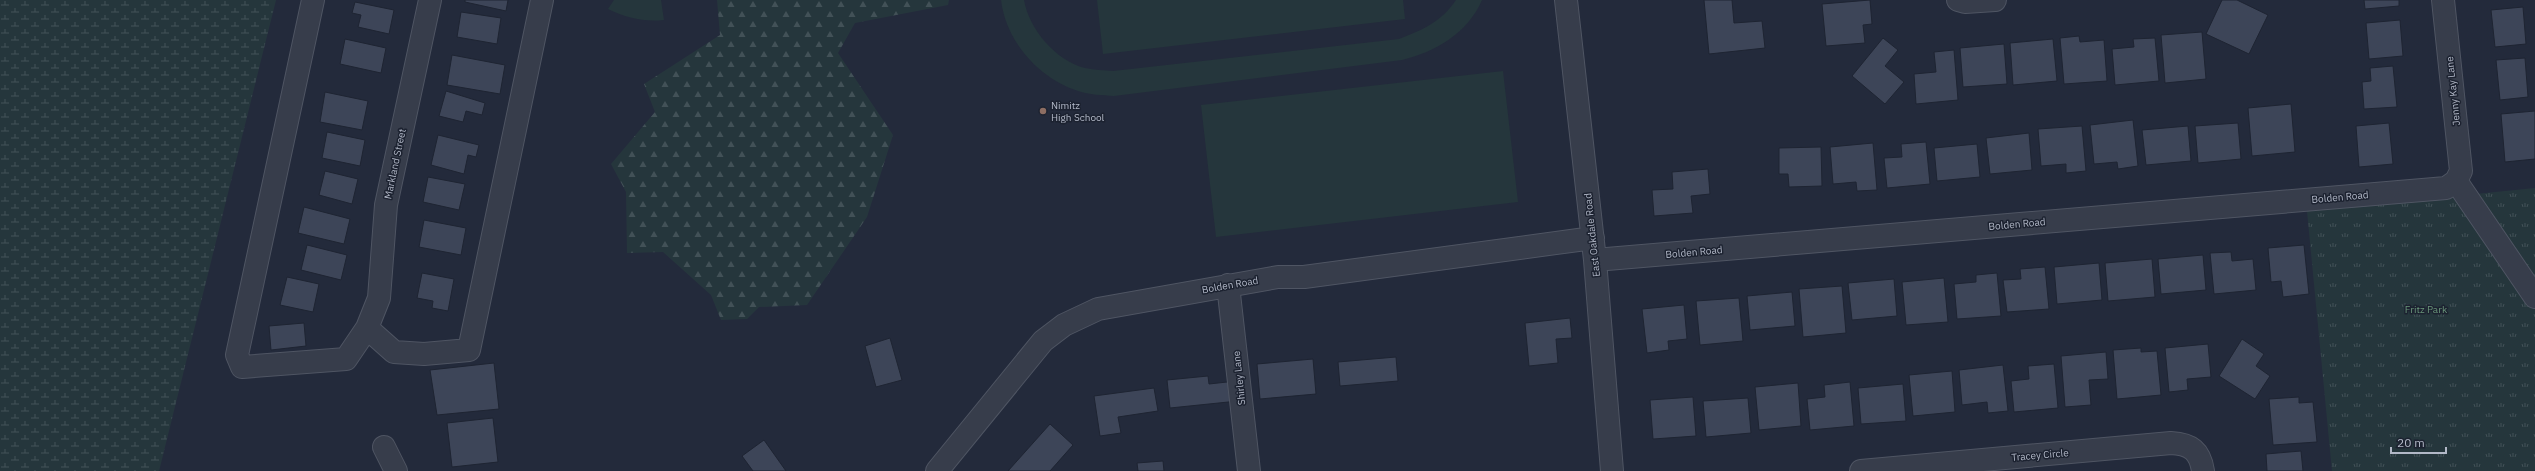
<svg xmlns="http://www.w3.org/2000/svg" width="2535" height="471" viewBox="0 0 2535 471" font-family="'IBM Plex Sans',sans-serif">
<defs>
<pattern id="forest-firs" width="22" height="20" patternUnits="userSpaceOnUse"><rect width="22" height="20" fill="#25363c"/><path d="M5 1l3.5 6h-7zM16 11l3.5 6h-7z" fill="#425157"/></pattern>
<pattern id="wetland-marsh" width="20" height="14" patternUnits="userSpaceOnUse"><rect width="20" height="14" fill="#25363c"/><path d="M1 5h8M5 5V1M11 12h8M15 12V8" fill="none" stroke="#425157"/></pattern>
<pattern id="park-tufts" width="24" height="20" patternUnits="userSpaceOnUse"><rect width="24" height="20" fill="#25363c"/><path d="M3 7l-1-3M5 7V3M7 7l1-3M15 17l-1-3M17 17v-4M19 17l1-3" fill="none" stroke="#425157"/></pattern>
</defs>
<rect width="100%" height="100%" fill="#232a3b"/>
<!-- green -->
<path fill="#25363c" d="M614,0H661L664,20C643,22 627,18 608,9Z
M1001,0H1024C1029,29 1056,61 1085,68C1094,70 1104,70 1113,71L1399,39C1423,30 1442,21 1456,0H1482C1468,33 1435,52 1402,60L1114,96C1103,95 1089,95 1078,91C1038,78 1006,41 1001,0Z
M1097,0H1403L1405,19L1103,54Z
M1503,71L1518,202L1216,237L1201,105Z"/>
<!-- forest -->
<path fill="url(#forest-firs)" d="M717,0H949L948,5L855,23L838,53L893,135L867,217L807,305L759,307L747,319L721,320L711,295L663,252L627,253L626,192L611,164L655,112L644,84L720,35Z"/>
<!-- wetland -->
<path fill="url(#wetland-marsh)" d="M0,0H276L159,471H0Z"/>
<!-- park -->
<path fill="url(#park-tufts)" d="M2535,188V471H2332L2307,211Z"/>
<!-- building -->
<path fill="#3d4558" stroke="#1e2432" d="M465,0H508L506,11L465,2Z
M1704,0H1732L1734,23L1762,21L1765,48L1709,54Z
M1870,0L1872,24L1863,25L1865,43L1826,46L1822,4Z
M2222,0H2237L2268,15L2249,54L2206,34Z
M2364,0H2399V6L2365,9Z
M355,2L394,10L389,34L358,27L361,15L352,13Z
M2523,7L2526,44L2495,47L2491,10Z
M461,12L501,18L497,44L457,37Z
M2400,20L2403,56L2369,59L2366,23Z
M2202,32L2206,79L2165,83L2161,35Z
M2079,36L2080,42L2104,40L2107,81L2064,84L2060,38Z
M1883,38L1898,50L1885,66L1904,82L1885,104L1852,76Z
M2155,38L2159,81L2115,85L2112,49L2134,47L2133,39Z
M345,39L386,48L381,73L340,64Z
M2053,39L2057,81L2013,85L2010,43Z
M2004,44L2007,84L1963,87L1960,48Z
M1954,50L1958,100L1916,104L1914,74L1936,72L1934,52Z
M452,55L505,65L500,94L447,85Z
M2525,58L2528,97L2500,100L2496,60Z
M2393,66L2397,107L2364,109L2362,82L2371,81L2370,68Z
M446,91L485,103L482,115L466,111L463,122L439,116Z
M325,92L368,101L362,130L320,122Z
M2291,104L2295,152L2252,156L2248,108Z
M2535,111V159L2505,162L2501,114Z
M2133,120L2138,166L2118,169L2117,162L2094,164L2090,125Z
M2238,123L2241,159L2198,163L2195,126Z
M2389,123L2393,164L2359,167L2356,126Z
M2082,126L2086,171L2066,173V164L2041,166L2038,129Z
M2188,126L2191,161L2146,165L2142,130Z
M327,132L365,140L360,166L322,158Z
M2029,133L2032,170L1990,174L1986,138Z
M438,135L479,145L476,157L468,155L464,174L431,165Z
M1926,142L1930,184L1887,188L1884,158L1902,157L1901,144Z
M1873,143L1877,190L1857,191L1856,182L1833,184L1830,147Z
M1977,144L1980,177L1937,181L1934,148Z
M1821,147L1822,186L1789,187L1788,174H1779V148Z
M1708,169L1710,194L1691,196L1693,213L1654,216L1652,190L1673,189L1672,172Z
M325,171L358,179L352,204L319,195Z
M428,177L465,184L459,210L423,202Z
M304,207L350,219L344,244L298,233Z
M424,220L466,228L461,255L419,247Z
M307,245L347,255L341,280L301,270Z
M2304,245L2309,294L2283,297L2281,281L2271,282L2268,248Z
M2231,252L2232,261L2253,259L2256,290L2214,294L2210,253Z
M2203,255L2206,290L2161,294L2158,259Z
M2152,259L2155,297L2108,301L2105,263Z
M2099,263L2102,300L2057,304L2054,267Z
M2045,267L2049,309L2007,312L2003,280L2021,279L2020,269Z
M422,273L454,279L448,311L432,308L433,301L417,298Z
M1997,273L2001,316L1957,319L1954,284L1976,282V275Z
M287,277L319,284L313,312L280,305Z
M1944,278L1948,322L1906,325L1902,282Z
M1894,279L1897,316L1852,320L1848,283Z
M1842,286L1846,333L1803,337L1799,289Z
M1792,292L1795,326L1750,330L1747,296Z
M1739,298L1743,341L1700,345L1696,301Z
M1684,305L1687,339L1668,341L1669,350L1647,353L1642,309Z
M1570,318L1572,338L1556,339L1558,363L1529,366L1525,323Z
M304,323L306,346L271,350L269,326Z
M890,338L902,380L876,387L865,346Z
M2242,339L2264,354L2256,366L2270,376L2255,399L2219,376Z
M2208,344L2211,377L2187,379L2188,390L2169,392L2165,348Z
M2141,348V352L2157,351L2161,395L2117,399L2113,350Z
M2106,352L2108,379L2089,380L2091,405L2065,407L2061,356Z
M1396,357L1398,381L1340,386L1338,362Z
M1313,359L1316,394L1260,399L1257,364Z
M494,363L499,409L437,415L430,370Z
M2054,364L2058,408L2014,412L2011,381L2029,379L2028,366Z
M2003,365L2008,411L1988,413L1987,402L1962,405L1959,370Z
M1952,371L1955,412L1913,416L1909,375Z
M1208,376L1209,384L1236,381L1238,401L1170,408L1167,380Z
M1850,382L1854,426L1810,430L1807,399L1825,397L1824,385Z
M1798,383L1801,426L1759,430L1755,387Z
M1903,384L1906,421L1861,424L1858,388Z
M1154,388L1158,411L1118,417L1121,433L1100,436L1094,396Z
M1693,397L1696,436L1653,439L1650,400Z
M2299,397V403L2313,402L2317,442L2273,445L2269,399Z
M1748,398L1751,433L1706,437L1703,401Z
M493,418L498,462L452,467L447,423Z
M1050,424L1073,445L1050,471H1008Z
M764,440L786,471H753L742,456Z
M2301,451L2303,471H2267L2266,454Z
M1163,461L1164,471H1138L1137,463Z"/>
<g fill="none" stroke-linecap="round" stroke-linejoin="round">
<defs>
<path id="minor" d="M313,0L237,355L242,367L346,359L367,328L379,298L386,205L430,0
M1566,0L1595,260L1612,471
M1958,0L1965,2L1995,0
M2456,181L2535,297
M1595,260L2446,188L2456,181L2461,171L2443,0
M1228,285L1249,471
M367,328L394,352L424,354L469,350L542,0
M384,447L396,471
M937,471L1043,341L1064,325L1098,309L1278,277H1304L1593,238
M1861,471L2171,443C2191,444 2200,451 2203,471"/>
</defs>
<!-- minor casing -->
<use href="#minor" stroke="#4f5563" stroke-width="24"/>
<!-- minor -->
<use href="#minor" stroke="#373d4b" stroke-width="22"/>
</g>
<!-- markers -->
<circle fill="#8d6e63" stroke="#1c2230" stroke-width="1.5" cx="1043" cy="111" r="4"/>
<g text-anchor="middle" dominant-baseline="central" stroke-width="3" stroke-linejoin="round" paint-order="stroke">
<!-- street labels -->
<g font-size="10" fill="#b2b8c7" stroke="#1c2230">
<text transform="translate(2453 91) rotate(-96)">Jenny Kay Lane</text>
<text transform="translate(395 164) rotate(-78)">Markland Street</text>
<text transform="translate(2340 197) rotate(-5)">Bolden Road</text>
<text transform="translate(2017 224) rotate(-5)">Bolden Road</text>
<text transform="translate(1592 235) rotate(-96)">East Oakdale Road</text>
<text transform="translate(1694 252) rotate(-5)">Bolden Road</text>
<text transform="translate(1230 285) rotate(-10)">Bolden Road</text>
<text transform="translate(1239 378) rotate(-96)">Shirley Lane</text>
<text transform="translate(2040 455) rotate(-5)">Tracey Circle</text>
</g>
<!-- poi labels -->
<g font-size="10" fill="#b2b8c7" stroke="#1c2230" text-anchor="start">
<text x="1051" y="105">Nimitz<tspan x="1051" dy="12">High School</tspan></text>
</g>
<!-- park labels -->
<g font-size="10" fill="#6a977a" stroke="#1c2230">
<text x="2426" y="309">Fritz Park</text>
</g>
</g>
<!-- scale -->
<path d="M2391 447v6h55v-6" fill="none" stroke="#b2b8c7" stroke-width="2"/>
<text x="2397" y="447" font-size="12" fill="#b2b8c7" stroke="#1c2230" stroke-width="3" paint-order="stroke">20 m</text>
</svg>
